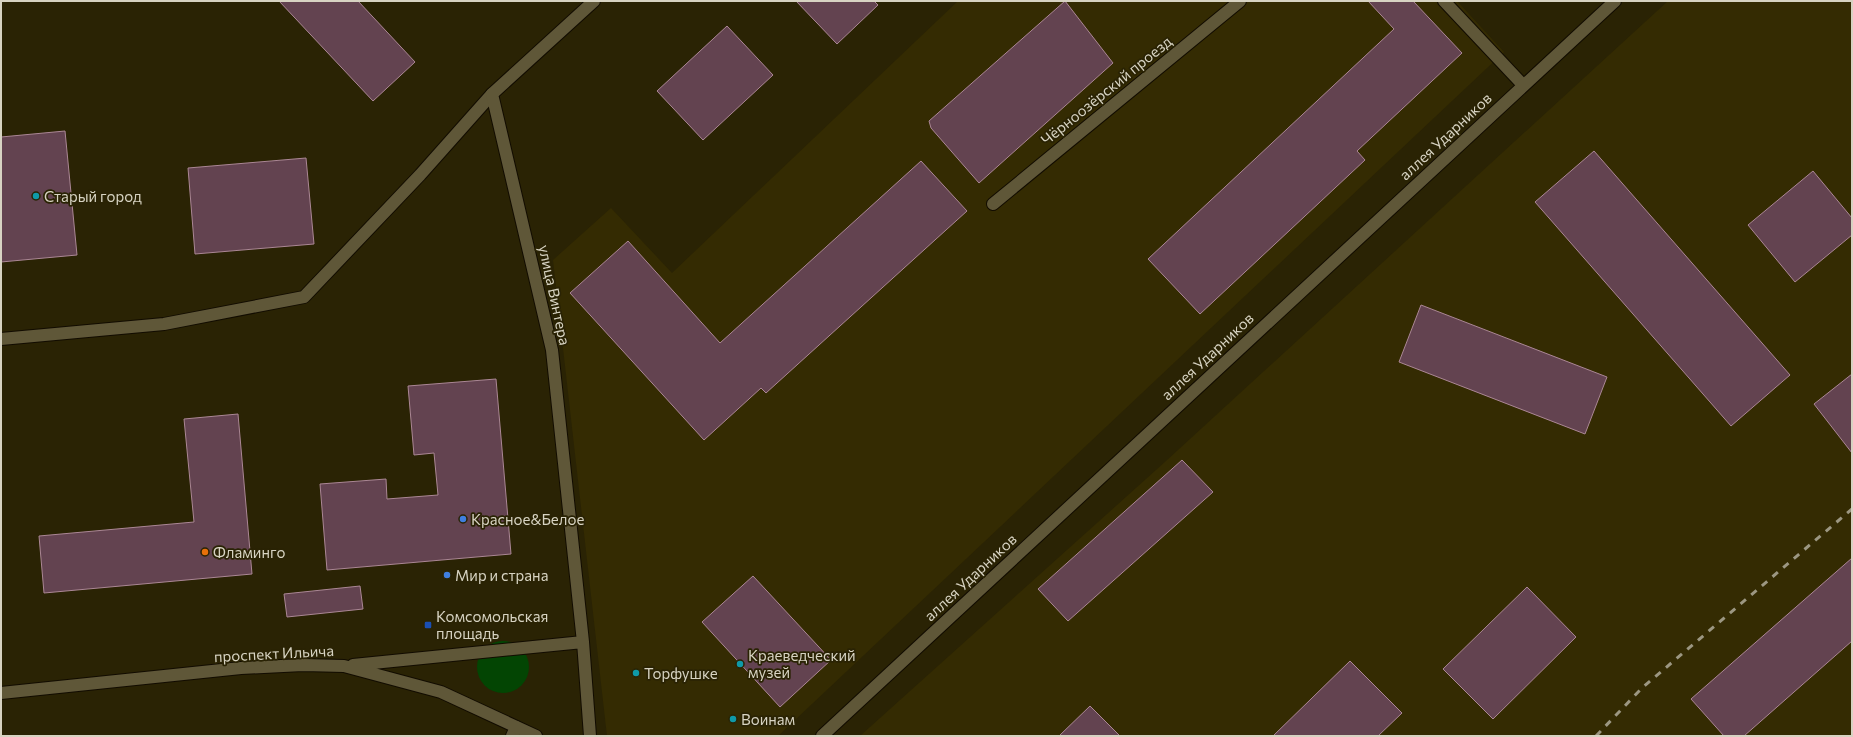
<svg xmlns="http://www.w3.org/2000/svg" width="1853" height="737" viewBox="0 0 1853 737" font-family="Commissioner,sans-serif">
<rect width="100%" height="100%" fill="#2a2304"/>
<!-- built -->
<path fill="#342b02" d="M958,1H1457L1504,52L778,736H607L553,260L611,208L672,273Z
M1668,1H1852V736H860L1166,461Z"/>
<!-- green -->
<path fill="#034503" d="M477 667a26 26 0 1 1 52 0a26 26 0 1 1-52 0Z"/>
<!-- building -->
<path fill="#634350" stroke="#ab8795" d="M279,1H358L415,62L373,101Z
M796,1H874L878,5L837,44Z
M1065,1L1113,63L979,183L931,128L929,121Z
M1368,1H1413L1462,53L1357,151L1365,160L1200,314L1148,259L1394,29Z
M727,26L773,75L703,140L657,91Z
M65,131L77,255L1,262V137Z
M1594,151L1790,375L1731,426L1535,202Z
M306,158L314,244L195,254L188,168Z
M921,161L967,211L766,393L761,388L704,440L570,293L628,241L720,343Z
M1813,171L1852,218V235L1795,282L1748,225Z
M1421,305L1607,377L1585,434L1399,362Z
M1852,374V453L1814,404Z
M496,379L511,554L327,570L320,484L386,479L387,499L438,495L434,453L414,455L408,386Z
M238,414L252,574L44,593L39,536L194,522L184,419Z
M1182,460L1213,492L1068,621L1038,589Z
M1852,558V641L1744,736H1724L1691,699Z
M753,576L831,660L780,707L702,622Z
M360,586L363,609L287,617L284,594Z
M1527,587L1576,637L1493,719L1443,669Z
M1350,661L1402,713L1378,736H1273Z
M1090,706L1120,736H1059Z"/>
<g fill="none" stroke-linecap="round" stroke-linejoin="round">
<defs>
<path id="lane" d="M1444,1L1523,85
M993,204L1240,1
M1,339L164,324L304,297L420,175L492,94
M512,736L516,727"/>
<path id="street" d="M353,665L583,642
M1,693L241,668L303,665L344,666L441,692L536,736
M590,736L583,642L552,350L492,94L594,1
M822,736L1615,1"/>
</defs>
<!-- lane casing -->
<use href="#lane" stroke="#120c00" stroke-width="14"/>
<!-- street casing -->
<use href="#street" stroke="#120c00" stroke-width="14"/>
<!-- lane -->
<use href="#lane" stroke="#5f5738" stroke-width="12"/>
<!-- street -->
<use href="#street" stroke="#5f5738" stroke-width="12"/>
<!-- rail -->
<path stroke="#9c9782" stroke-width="3" stroke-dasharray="7 7" stroke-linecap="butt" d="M1596,736L1642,688L1852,509"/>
</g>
<!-- markers -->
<g fill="#0f9aa8" stroke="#2a2304" stroke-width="1.5">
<circle cx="36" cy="196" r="4"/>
<circle cx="740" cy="664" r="4"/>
<circle cx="636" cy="673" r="4"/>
<circle cx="733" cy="719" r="4"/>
</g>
<g fill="#3f7fe0" stroke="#2a2304" stroke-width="1.5">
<circle cx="463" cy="519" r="4"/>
<circle cx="447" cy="575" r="4"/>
</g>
<circle fill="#e8710a" stroke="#2a2304" stroke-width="1.5" cx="205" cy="552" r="4"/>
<rect fill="#1a4fb4" stroke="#2a2304" stroke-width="1.5" x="424" y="621" width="8" height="8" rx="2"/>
<g text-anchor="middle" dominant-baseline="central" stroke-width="3.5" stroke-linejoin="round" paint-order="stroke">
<!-- street labels -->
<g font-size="15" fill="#d7d3c2" stroke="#2a2304">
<text transform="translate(1106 90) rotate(-39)">Чёрноозёрский проезд</text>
<text transform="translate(1445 136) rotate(-43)">аллея Ударников</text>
<text transform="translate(555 295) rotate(78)">улица Винтера</text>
<text transform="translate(1207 356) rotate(-43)">аллея Ударников</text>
<text transform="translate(970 577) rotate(-43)">аллея Ударников</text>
<text transform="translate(274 653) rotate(-3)">проспект Ильича</text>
</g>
<!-- poi labels -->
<g font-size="15" fill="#d7d3c2" stroke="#2a2304" text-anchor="start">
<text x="44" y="196">Старый город</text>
<text x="471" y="519">Красное&amp;Белое</text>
<text x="213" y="552">Фламинго</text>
<text x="455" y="575">Мир и страна</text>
<text x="436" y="616">Комсомольская<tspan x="436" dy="17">площадь</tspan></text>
<text x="748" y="655">Краеведческий<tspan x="748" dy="17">музей</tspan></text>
<text x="644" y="673">Торфушке</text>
<text x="741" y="719">Воинам</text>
</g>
</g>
<!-- border -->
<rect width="1853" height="737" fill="none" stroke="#d7d3c2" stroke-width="4"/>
</svg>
